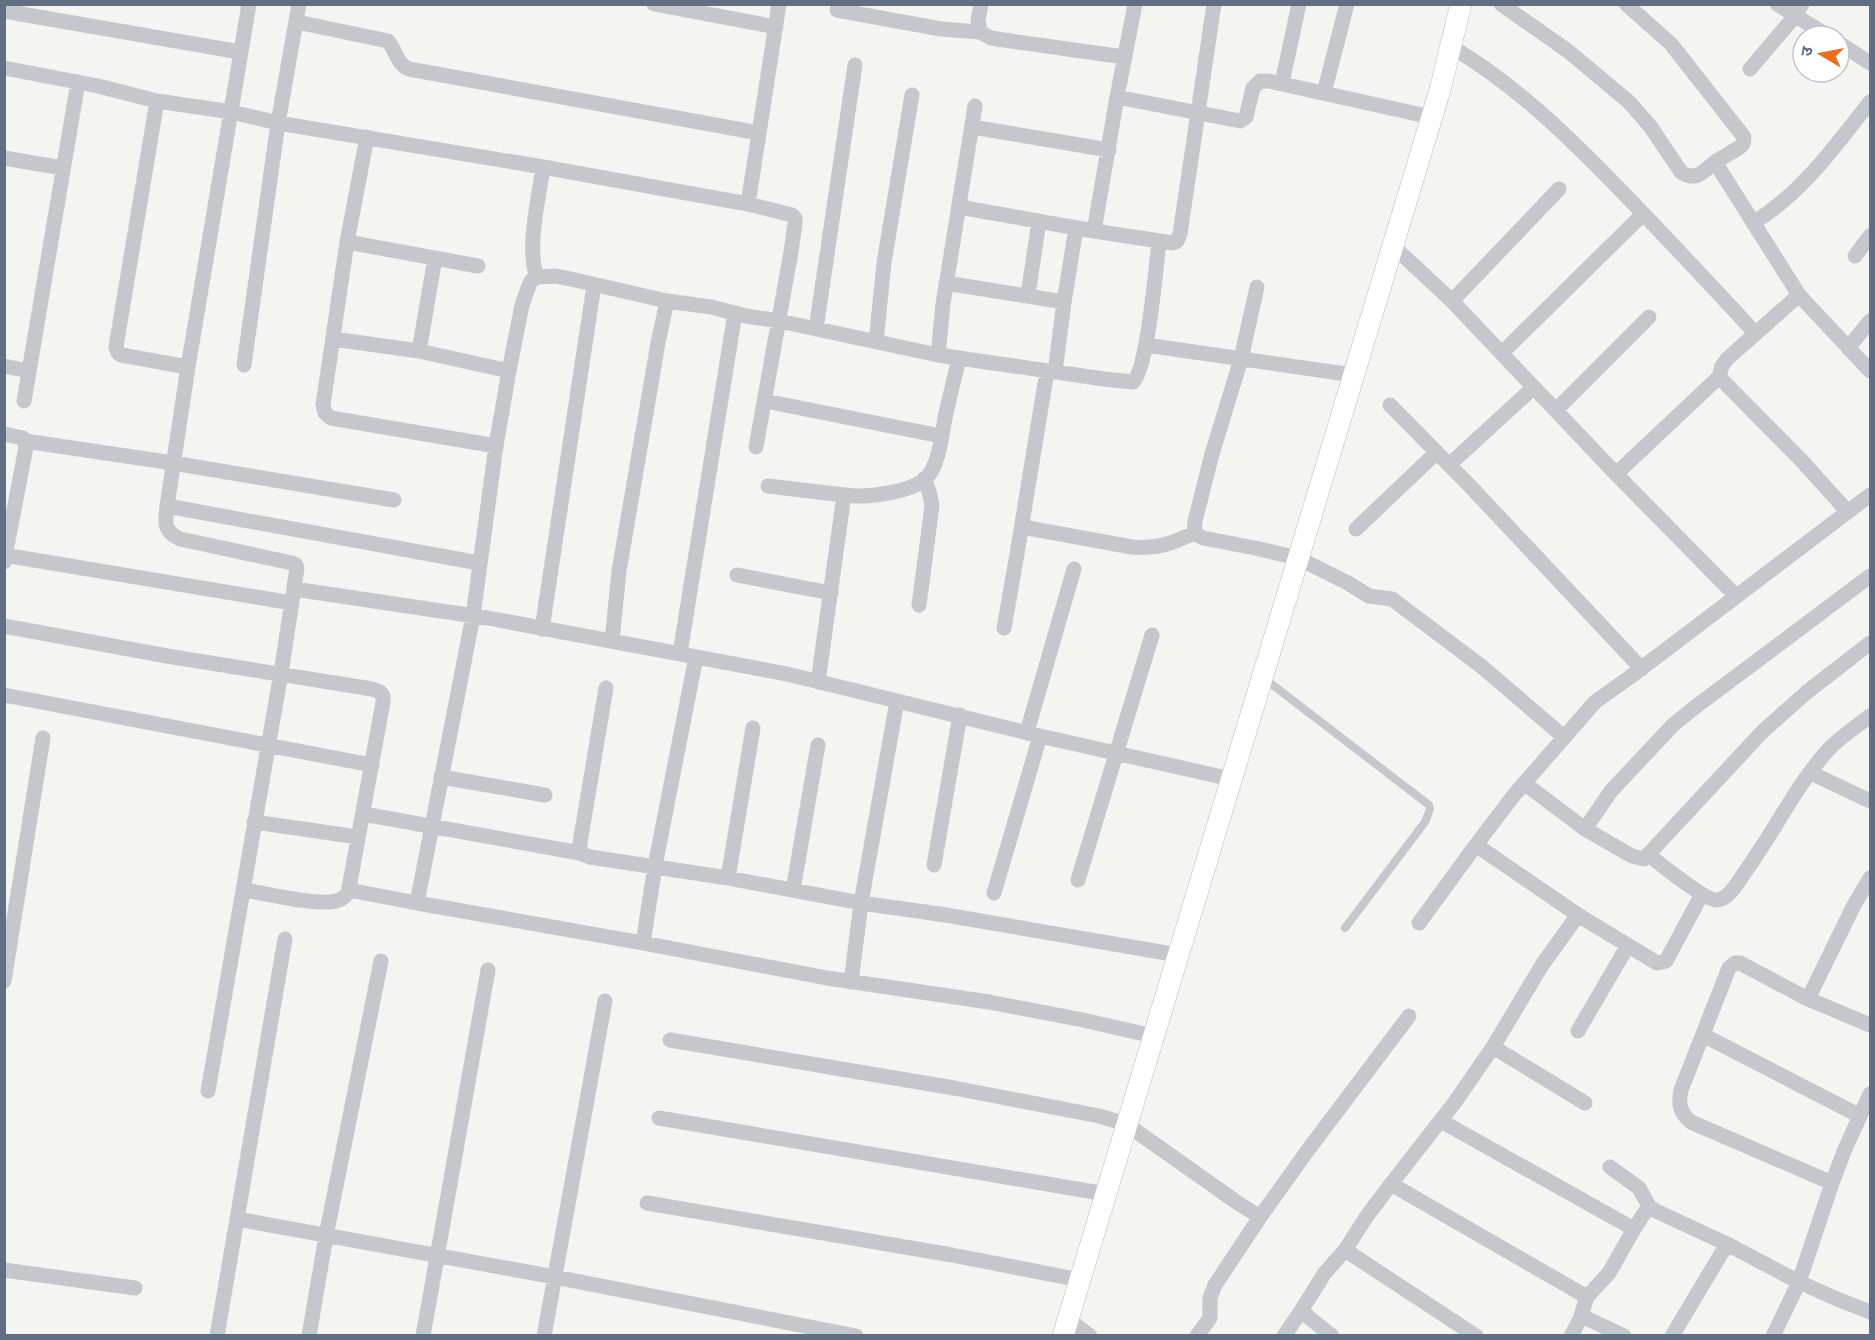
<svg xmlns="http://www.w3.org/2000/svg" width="1875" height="1340" viewBox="0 0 1875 1340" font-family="'Source Sans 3','Noto Sans Devanagari',sans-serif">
<rect width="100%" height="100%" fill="#f4f5f1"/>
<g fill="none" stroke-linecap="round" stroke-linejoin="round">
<defs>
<path id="secondary" d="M1063,1336L1440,90L1461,4"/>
</defs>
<!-- secondary casing -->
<use href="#secondary" stroke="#b6babf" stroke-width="22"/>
<!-- lane -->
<path stroke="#c4c7cb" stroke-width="8" d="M1265,679L1429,805L1430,809L1425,822L1345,928"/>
<!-- street -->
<path stroke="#c4c7cb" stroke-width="15" d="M249,4L188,367L167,506L479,563
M654,4L776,27
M1501,4L1568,51L1629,102L1650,126L1681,172C1695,182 1703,172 1715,162
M1626,4L1671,44L1744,137L1743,144L1740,147L1715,162L1799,295L1870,371
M1777,4L1828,36
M837,10L941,29L980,32L991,38L1004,40L1124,57
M4,11L240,52
M297,22L388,41C396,50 397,65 409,69L759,133
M980,32L978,20L981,4
M1839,43L1870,63
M1450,46C1520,87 1577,145 1633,203C1674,246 1715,289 1755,333
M4,68L98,86L157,101L232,112L278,123L543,167L748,204L792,215L795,218V223L791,252L756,447
M1750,69L1795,16L1802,4
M1282,83L1299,4
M1324,93L1347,4
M1117,97L1240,121L1246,117L1253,88L1260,81H1269L1431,117
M157,101L116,347L118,353L121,355L188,367
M972,127L1109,150
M367,137L347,242L323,405L325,413L331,418L496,446
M4,158L63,168
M748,204L779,4
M959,207L1094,231L1173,243L1177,241L1180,234L1214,4
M1753,223C1803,192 1834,147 1870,102
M1094,231L1117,97L1135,4
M347,242L478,266
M1393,246L1452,301L1616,474
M1855,256L1870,236
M537,277C526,248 539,198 543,167
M946,283L1064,302
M1257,287L1241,359L1212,454L1195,521L1194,533L1203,538L1255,548L1298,558L1348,583L1369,596L1392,599L1481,666L1564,737
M1028,295L1039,221
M1452,301L1559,189
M816,329L855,65
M333,339L419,351L509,371
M876,342L884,263L912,95
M1146,345L1353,375
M1848,348L1870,321
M419,351L435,258
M1502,353L1643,214
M938,355L943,304L975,106
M244,365L278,123L299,4
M4,366L29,371
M1055,372L1064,302L1076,228
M1719,377L1801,460L1848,512
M24,401L78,82
M765,401L941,436
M1390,405L1469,485L1642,669
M1556,410L1649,317
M4,434L23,438L26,447L4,562
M25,441L173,463L394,500
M1449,465L1533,388
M768,486L844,495
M167,506C165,522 163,531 180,539L292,563L296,565L297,568L281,673L208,1091
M1022,527L1132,547C1157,549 1171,544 1194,533
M1356,529L1436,453
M4,555L292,603
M737,575L831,593
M294,589L488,618L787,674L1040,736L1231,779
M1736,596L1616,474L1719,377L1722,366L1727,359L1799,295
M919,605L932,506L929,491L924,479
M4,626L167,656L372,689L380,692L383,696V702L349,888L354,891L417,903
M1004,628L1017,554L1047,371
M542,629L594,285
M612,641L619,571L658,343L667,301
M680,653L735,313
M818,682L844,495C865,498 914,493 928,476C940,462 942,431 946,413C950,395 955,376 959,358
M606,688L580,843V853L590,857L728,878L861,903L897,701
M4,695L372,765
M1027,732L1074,569
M1811,773L1870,801
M441,777L545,795
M1524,783L1585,829L1632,856L1644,859L1763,731L1807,692L1870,643
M363,814L580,853
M254,822L358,837
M1585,829L1611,791L1673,725L1694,708L1870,576
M1649,855C1660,864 1706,901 1717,900C1729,900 1739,880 1745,872C1774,832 1795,787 1828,750C1840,737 1856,727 1870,716
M934,865L960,715
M728,878L753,728
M1078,880L1152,635
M243,890C265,893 317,906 336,901C343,899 346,896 350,890
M793,890L818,745
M994,893L1040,736
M1702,894L1666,961L1657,963L1578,915L1476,845L1514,795L1595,702L1630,677L1870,495
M1578,915L1542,965L1493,1047L1455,1102L1391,1184L1587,1297
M1419,923L1476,845
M643,943L655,866L696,657
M4,981L43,738
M851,982L861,903L946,915L1178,955
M1808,999L1854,905L1870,878
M1578,1031L1627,947
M1703,1035L1860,1116
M1153,1036L1083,1020L989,1002L827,978L643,943L417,903L473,616L496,446L509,371L522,305L528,288L531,281L537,277L556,276L575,280L667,301L711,307L746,316L779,321L938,355L1104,379L1133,382C1148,368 1156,266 1159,241
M670,1040L954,1088L1099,1116L1126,1124L1235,1201L1260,1217
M1493,1047L1585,1103
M659,1118L1106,1194
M1441,1121L1634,1229
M1610,1167L1639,1188L1649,1206L1656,1211L1727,1244L1799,1282L1832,1183L1845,1149L1870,1094
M1832,1183L1691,1122C1680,1113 1678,1104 1681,1090L1729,968L1735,963H1740L1808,999L1870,1025
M647,1203L952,1255L1080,1280
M237,1219L285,939
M1345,1250L1476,1336
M4,1270L135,1288
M1580,1319L1586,1318L1624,1336
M1069,1320L1090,1336
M217,1336L237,1219L555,1277L856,1336
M309,1336L326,1236L381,961
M423,1336L488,970
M544,1336L605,1001
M1197,1336L1210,1318V1298L1215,1285L1260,1217L1308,1150L1409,1016
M1284,1336L1301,1311
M1332,1336L1301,1311L1324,1274L1345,1250L1367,1216L1391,1184
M1571,1336L1580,1319L1587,1297L1609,1273L1634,1229L1649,1206
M1672,1336L1727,1244
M1773,1336L1799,1282L1837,1299L1870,1312"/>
<!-- secondary -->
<use href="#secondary" stroke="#fff" stroke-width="21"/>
</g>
<!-- border -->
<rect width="1875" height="1340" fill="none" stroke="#626f83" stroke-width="12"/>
<!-- north arrow -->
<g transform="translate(1821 54) rotate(280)"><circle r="28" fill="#ffffff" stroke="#c0c5cd" stroke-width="1.5"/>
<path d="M0-4.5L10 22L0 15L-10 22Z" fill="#eb6f1b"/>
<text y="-9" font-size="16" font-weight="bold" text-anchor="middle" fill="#626f83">उ</text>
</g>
</svg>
